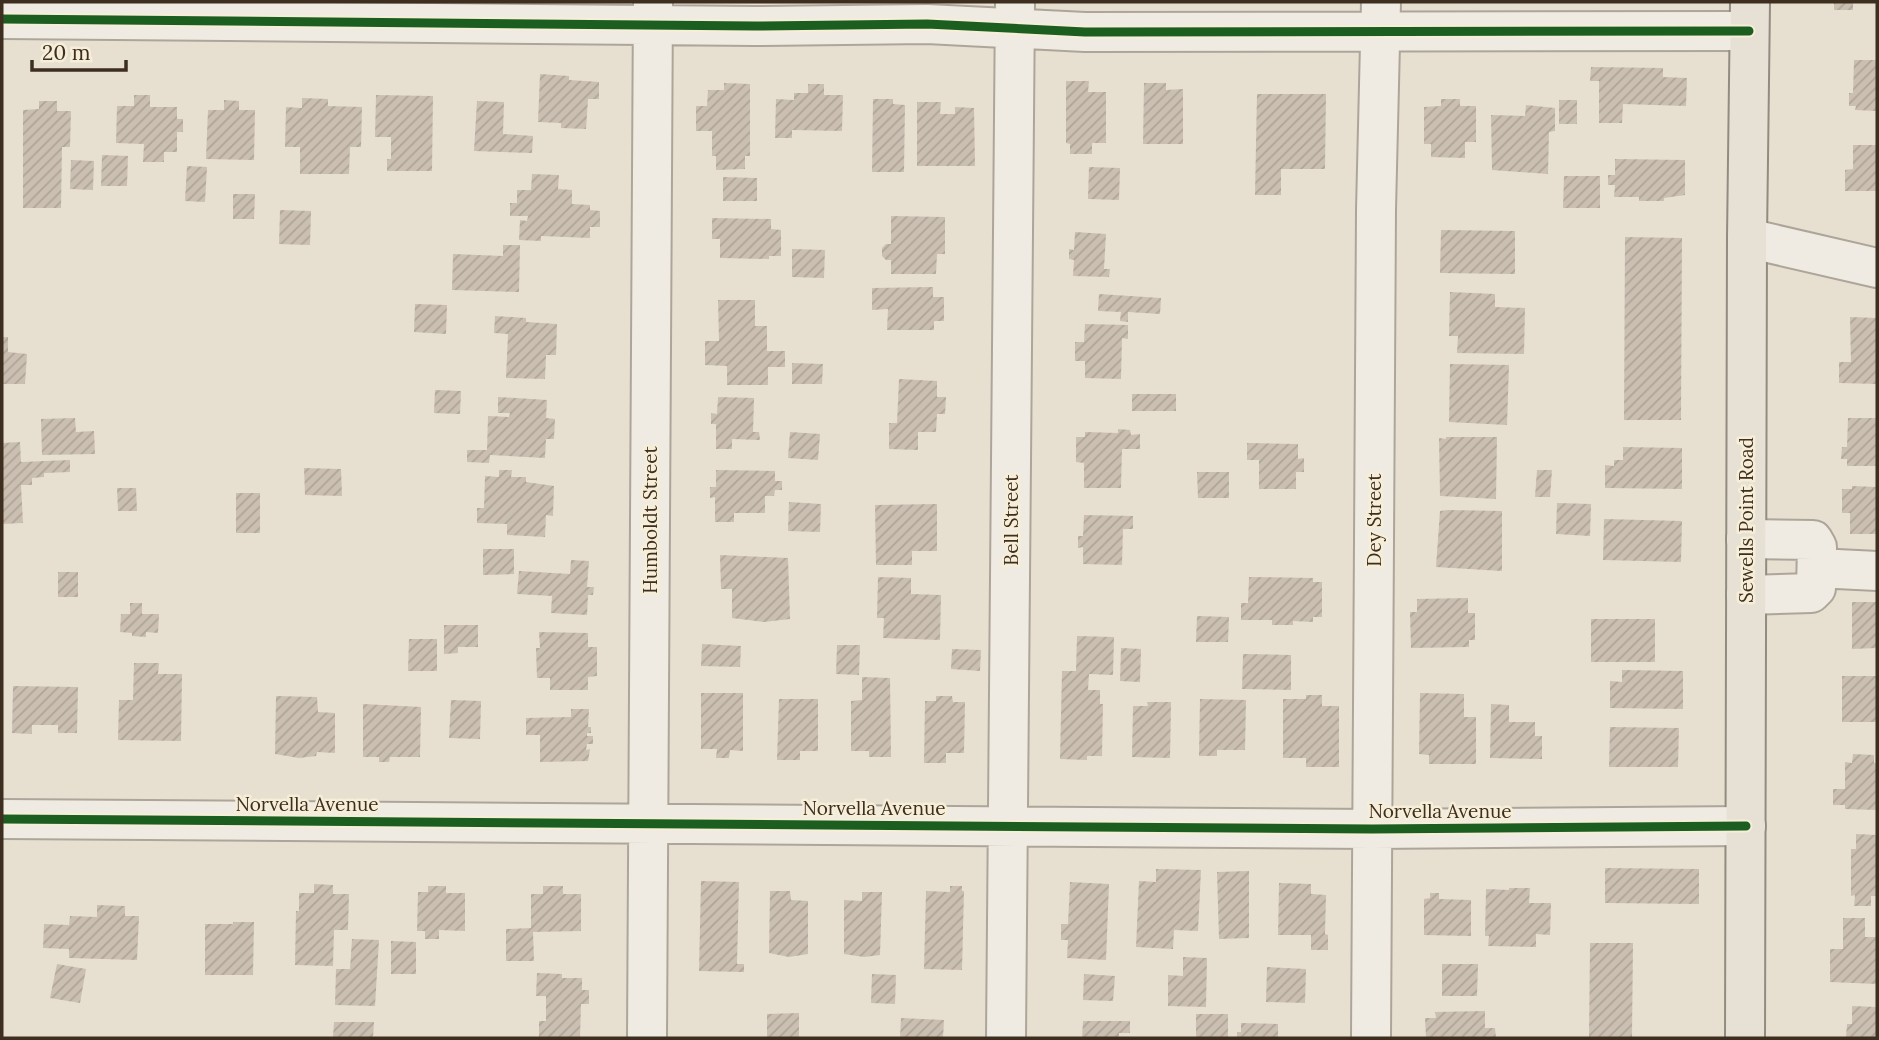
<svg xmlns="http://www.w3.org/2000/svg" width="1879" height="1040" viewBox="0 0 1879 1040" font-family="Lora,serif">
<defs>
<pattern id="building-hatch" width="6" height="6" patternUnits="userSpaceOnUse" patternTransform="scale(1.75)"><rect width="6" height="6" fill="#cbbfb2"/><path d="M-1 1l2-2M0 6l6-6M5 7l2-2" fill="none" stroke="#afa499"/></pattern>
</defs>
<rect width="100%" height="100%" fill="#e7e0d1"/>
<!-- building -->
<path fill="url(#building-hatch)" d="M1834,2H1853V10H1834Z
M1854,60H1877V111L1855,110L1856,106H1849V93H1853Z
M1591,67L1663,68V77L1687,78L1686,106L1623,104L1622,123H1599V81H1590Z
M540,74L569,76V80L599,82V99H588L586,129L561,128V123L538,122Z
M1066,81H1089L1088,92H1106V143H1092V154H1070V144L1066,143Z
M724,83L750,84V156H745V169L716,170V156H712V131H696V106H707L708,90H724Z
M1144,83H1166V90L1183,89V144H1143Z
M808,84H824V95H843L842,131L792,130V138H775L776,99L794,100V93H808Z
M1257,94H1326L1325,169H1281V195H1255Z
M134,95H150V107H177V119H183V132H177V152H164V162H143L144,144L116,143L117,106H134Z
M376,95L433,96L432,171H387V159H391V137H375Z
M302,98L328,99V106L362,107L361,147H350L349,174H300V147H285L286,107L302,108Z
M873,99H893V104L905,105L904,172H872Z
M1441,99H1460V106H1476V142H1465V158L1431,157V144H1424V107L1441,106Z
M224,100L239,101V110H255L254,160L206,159L208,110H224Z
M1559,100H1577V124H1559Z
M39,101H57V111H71L70,147H62L61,208H23V110L39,109Z
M477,101L504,102L503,134L533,136L532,153L474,151Z
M917,102H941L940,114H955V107L974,108L975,166H917Z
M1526,105L1555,108V131L1549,132L1548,174L1492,170L1491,115L1525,116Z
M1853,145H1877V191H1845V170L1853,169Z
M102,155L128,156L127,186H101Z
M1615,159L1685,160V195L1664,198V201H1639V197H1614L1615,185H1608V175H1615Z
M71,160L94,161L93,190L70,189Z
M187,166L207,167L205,202L185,201Z
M1089,167L1120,168L1119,200L1088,199Z
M532,174L559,175L558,189L572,190V204L590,205V210L600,211V227H590V238L541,236V241L519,240L520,220L527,221L528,216H510V203H517V190H531Z
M1564,176H1600V208H1563Z
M723,177L757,178V201H723Z
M233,194H255L254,219H233Z
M280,210L311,211L310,245L279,244Z
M891,216L945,217V254H937L936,274H891V260H886L882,256V248L886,244H891Z
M712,218L771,219V229L781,230V256H769V259L720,258V239H712Z
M1441,230L1515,231V274L1440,273Z
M1075,232L1106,234L1104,269H1110L1109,277L1073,276L1074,260L1069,259V249L1074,250Z
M1625,237L1682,238L1681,420H1624Z
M503,245H520L519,292L452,290L453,254L503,256Z
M792,249L825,250L824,278L792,277Z
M933,287V297H944V321H934V330H887L888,309L872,310V288Z
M1450,292L1495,294V307L1525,308L1524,354L1457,353L1458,336H1449Z
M1099,294L1161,298L1160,314L1128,312V322L1120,321L1121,312L1098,311Z
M718,300H755V326H767V351H785V367H768V385H727V366L705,365V341H719Z
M415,304L447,305L446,334L414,332Z
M495,316L526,318V322L557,324L556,355H546L545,379L506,378L508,334L494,333Z
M1850,317L1877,318V384L1839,383V362H1851Z
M1085,324L1128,325V339L1122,338L1121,379L1085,378V361H1075V342H1084Z
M2,337H8V352L27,354L25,384H2Z
M792,363L823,364L822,384H792Z
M1450,364L1509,365L1507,425L1449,422Z
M899,379L937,381V397H946L945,414H937L936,432H918V450L889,449V423H897Z
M435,390L461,391L460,414L434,413Z
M1132,394H1176V411H1132Z
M498,397L547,400L546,418L555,419L554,439H546L545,458L490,455L489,463L467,462V450H487L488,416L509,417L510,413H498Z
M718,397L754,398L753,432H759L760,440L732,439V449H716V424H711V413L717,414Z
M75,418L76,432L94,431L95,454L42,455L41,419Z
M1848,418H1877V466H1847V459H1841L1842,447H1847Z
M1118,429L1130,430L1131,435L1140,434V449H1122L1121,488H1084V463L1076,462V437H1085V432L1118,433Z
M790,432L820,434L818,460L788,458Z
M1446,437H1497L1496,499L1440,496L1439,438L1446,439Z
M20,442L21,462L70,460V472L44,473V477L32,478V485H21L23,523L2,524V443Z
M1247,443L1298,444V459L1304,458V472H1296V489H1259V460H1247Z
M1623,447L1682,448V489L1605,488V465L1614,466V460H1623Z
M304,468L341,469L342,496L305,495Z
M499,470H512L511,477H526V482L554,486L553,516L546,515L545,537L507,535V524L477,523V508H484L485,476L499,477Z
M716,470L775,471V481H782V490H775L774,496H765V513H734V522H715V497L710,498V487H716Z
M1537,470H1552L1550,497H1535Z
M1197,472H1229V498H1198Z
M1852,486L1877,487V534H1850V513H1842V489H1852Z
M117,488H136L137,511H118Z
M236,493H260V533H236Z
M789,502L821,504L820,532L788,531Z
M1557,503L1591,504L1590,536L1556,534Z
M937,504V551H912V565H876L875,505Z
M1448,510L1502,511V571L1436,567L1440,511Z
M1084,515L1133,516V529H1123L1122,565L1083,564V547L1078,548V536H1083Z
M1604,519L1682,521L1681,562L1603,560Z
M483,549H514V574L483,575Z
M720,555L788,558L790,619L764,622L732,618V589H721Z
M571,560L589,561L587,587H594L593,595H588L587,615L551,613L552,596L517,594L519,571L570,574Z
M58,572H78V597H58Z
M878,577L911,578V594L941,595L940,640L883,638L884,618H877Z
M1249,577L1313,578V582H1322V617H1313V622L1293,621V625H1272V620H1241V603H1248Z
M1468,598V613H1475V640H1469V647L1411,648L1410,612H1417V599Z
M1852,602H1877V648L1852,649Z
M130,603H142V614H159L158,633L146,632V637L132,636V633L120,632L121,614H130Z
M1197,616L1229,617L1228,642H1196Z
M1591,619H1655V662H1591Z
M444,625H478V647H458V653L444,654Z
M539,632L588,633V647H597V676L588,677V690H550V678H537L536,648H540Z
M1077,636L1114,637L1113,675L1089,674L1088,690H1100V704H1103L1102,756H1087V760L1060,759L1062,671H1076Z
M409,639H437V671H408Z
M702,644L741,646L740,667L701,666Z
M837,645H860L859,675L836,674Z
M1121,648L1141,649L1140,682L1120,681Z
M952,649L981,650L980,671L951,669Z
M1243,654L1291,655V690L1242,689Z
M134,663H159L158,674H182L181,741L118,740L119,700H133Z
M1622,670L1683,671V709L1610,708V681L1622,682Z
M1842,676H1877V722H1842Z
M862,677L890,678L891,757H869V751H851V701L862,700Z
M13,686L78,687L77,733H58V725H32V734L12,733Z
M701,693H743V751L730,750L729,758H716L717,749H701Z
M1420,693L1464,694V717H1476V764H1429V755L1419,754Z
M1306,695H1322V706H1339V767H1306V758H1283V699H1306Z
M276,696L317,697L318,712L335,713V753L317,752L316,756L299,758L275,754Z
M936,696H952L953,702H965L964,753H946V763H924L925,701H936Z
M779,699H818V751H800V760H777Z
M1200,699L1246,700L1245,750H1217V756H1199Z
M451,700L481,701L480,739L449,738Z
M1147,702H1171L1170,758L1132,757L1133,706H1148Z
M363,704L421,707L420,757H390L389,762H379V757H363Z
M1491,704L1509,705V722H1535V736H1542V759L1490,758Z
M571,709H589L588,727H591V733H587V736H593V744H587L586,750L590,749L588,761L540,762V735H526V718L571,717Z
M1610,727L1679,728L1678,767H1609Z
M1853,754L1874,755V763H1877V810L1845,809V805H1833V789H1845V762L1852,763Z
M1856,834L1877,835V896H1871V906H1854L1855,895L1851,896V849H1856Z
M1605,868L1699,869V904L1605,903Z
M1156,869L1201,870L1198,931L1174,930L1173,949L1136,947L1139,881L1156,882Z
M1249,871V938L1219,939L1217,872Z
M701,881L739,882L737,964H744V972L699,971Z
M1070,882L1109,884L1106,960L1067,958L1068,940H1061V924H1068Z
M1279,883L1311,884V894L1326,895L1325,934L1328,935V950H1311V935H1278Z
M314,884L333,885V894H349L348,930H334L333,966L295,965L296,911H299V893H314Z
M428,886H446V893H465V931L439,930V939H425V931H417L418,892H428Z
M543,886H563V894H581V931L533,932L534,961H506V929L531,928V894H543Z
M950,886H962V891H964L962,970L924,969L926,891L950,892Z
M1509,888H1530L1529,903H1551L1550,935L1536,934V947L1488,946L1489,936H1485L1486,889L1509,890Z
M770,891H790L791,900L808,901V954L789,957L769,953Z
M862,892H882L880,955L864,957L844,954V900L862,901Z
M1430,893H1439V899L1471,900V936L1424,935V899L1430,898Z
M97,905L125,906V916H139L137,960L69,958V949L43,948L44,924L69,925L70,916L97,917Z
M1843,918H1865V937H1877V984L1830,982V949H1843Z
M233,922H254L253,975H205V924H233Z
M352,939L379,940L375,1006L335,1005L336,969H350Z
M391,941L416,942V974H391Z
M1590,943H1633L1632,1038H1589Z
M1183,957L1207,958L1206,1007L1168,1006V975L1183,976Z
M57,964L86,969L80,1003L50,998Z
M1442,964H1478L1477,996H1442Z
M1267,967L1306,969L1305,1003L1266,1002Z
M537,973L562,974V978H582V990H589V1004H581L580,1038H539V1021H546V996H536Z
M872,974L896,975L895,1004L871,1003Z
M1084,974L1115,976L1113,1001L1083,1000Z
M1852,1006L1877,1007V1038H1846L1847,1024H1852Z
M1485,1011V1028H1495L1496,1038H1426L1425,1018H1436L1435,1012Z
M799,1013V1038H767V1014Z
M1196,1014H1228V1038H1196Z
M901,1018L944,1020L943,1038H900Z
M1083,1021H1130V1033H1119V1038H1082Z
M334,1022H374L373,1038H333Z
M1241,1023L1278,1024V1038H1237V1032H1241Z"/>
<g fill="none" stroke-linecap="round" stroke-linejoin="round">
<defs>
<path id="minor" d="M2,19L755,26L927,24L1085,32L1749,31
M1747,238L1877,268
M1817,568L1877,571
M1746,595L1811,593L1816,588L1817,547L1813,540L1746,539
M2,819L1372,829L1746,826
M647,1038L653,2
M1006,1038L1015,2
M1371,1038L1376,210L1381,2"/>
<path id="major" d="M1745,1038L1747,238L1750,2"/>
</defs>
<!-- minor casing -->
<use href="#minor" stroke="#ada599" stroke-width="42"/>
<!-- major casing -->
<use href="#major" stroke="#928b80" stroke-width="42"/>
<!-- minor -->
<use href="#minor" stroke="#efebe3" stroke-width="38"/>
<!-- major -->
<use href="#major" stroke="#e6e1d4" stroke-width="38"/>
<defs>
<path id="cycleway" d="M2,19L755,26L927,24L1085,32L1749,31
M2,819L1372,829L1746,826"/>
</defs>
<!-- cycleway casing -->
<use href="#cycleway" stroke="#f7eed8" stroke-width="13"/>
<!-- cycleway -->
<use href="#cycleway" stroke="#1b5e20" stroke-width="9"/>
</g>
<g text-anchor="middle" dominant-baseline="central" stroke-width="5" stroke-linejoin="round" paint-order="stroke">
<!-- street labels -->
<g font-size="19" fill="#3d2e20" stroke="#f7eed8">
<text transform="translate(650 520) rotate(-90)">Humboldt Street</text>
<text transform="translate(1011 520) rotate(-90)">Bell Street</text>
<text transform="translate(1374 520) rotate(-90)">Dey Street</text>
<text transform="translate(1746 520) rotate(-90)">Sewells Point Road</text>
<text x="307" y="804">Norvella Avenue</text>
<text x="874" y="808">Norvella Avenue</text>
<text x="1440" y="811">Norvella Avenue</text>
</g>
</g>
<!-- border -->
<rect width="1879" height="1040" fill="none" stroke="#3d2e20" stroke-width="7"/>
<!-- scale -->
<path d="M32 60v10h94v-10" fill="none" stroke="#3d2e20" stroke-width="3.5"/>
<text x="42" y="60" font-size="21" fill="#3d2e20" stroke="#f7eed8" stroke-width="5" paint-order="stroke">20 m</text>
</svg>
